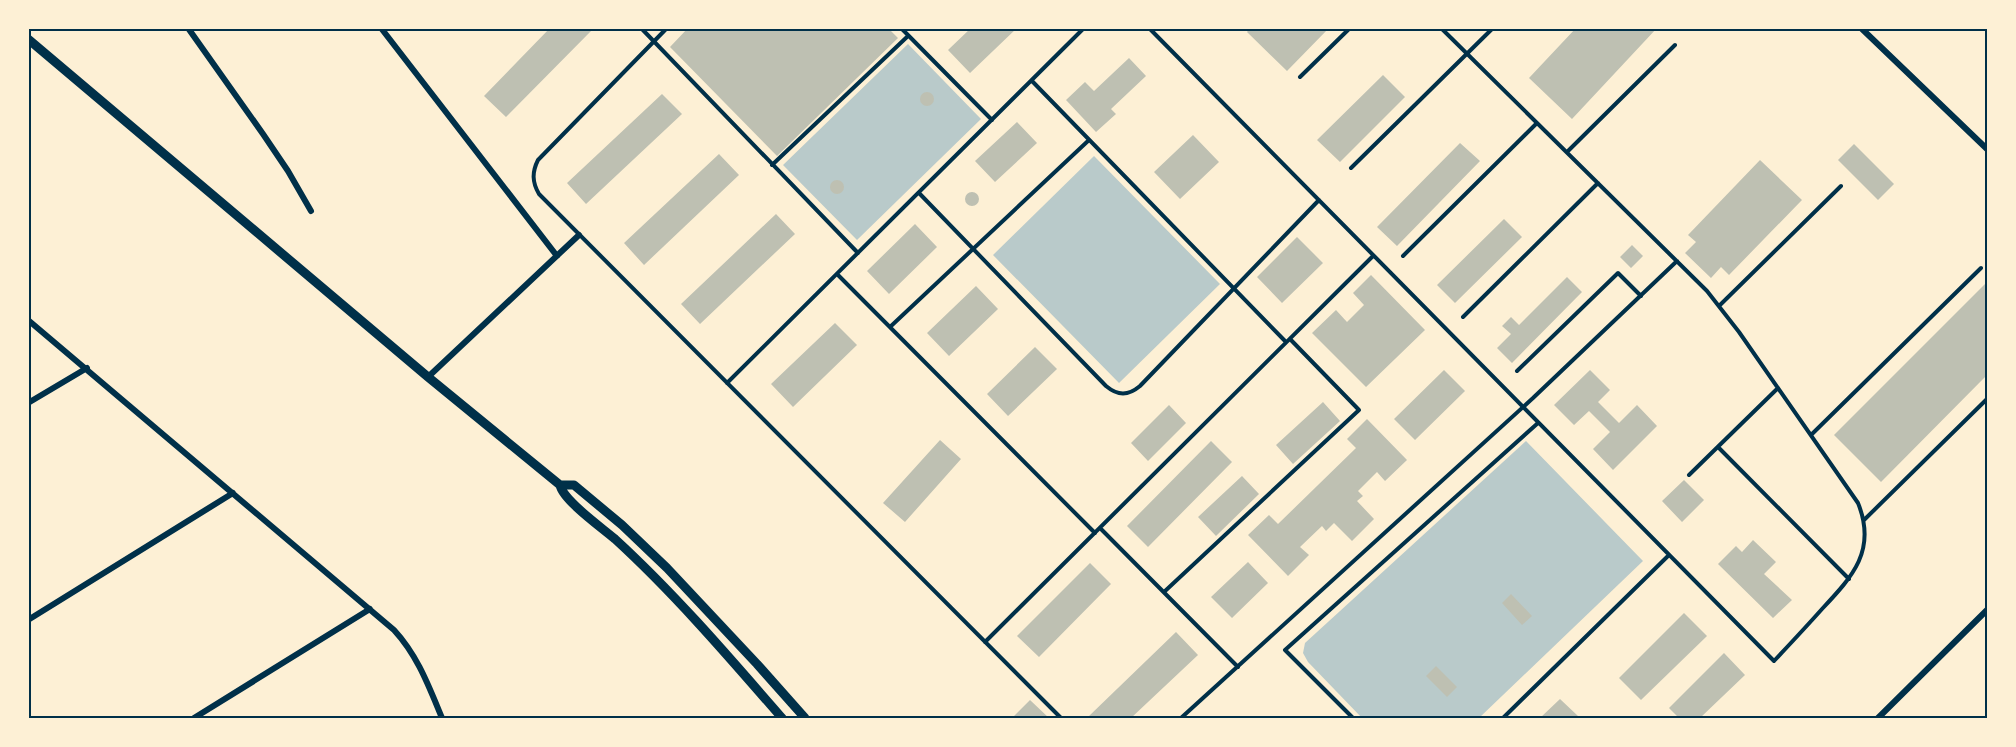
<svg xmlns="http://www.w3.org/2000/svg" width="2016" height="747" viewBox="0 0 2016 747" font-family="'IBM Plex Sans',sans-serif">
<rect width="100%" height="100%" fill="#fdf0d5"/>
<!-- green -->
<path fill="#b9caca" d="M908,44L981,119L857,240L783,165Z
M1094,156L1220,284L1119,383L993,255Z
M1526,441L1643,561L1479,718H1362L1308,662L1303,653L1305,643Z"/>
<!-- building -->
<path fill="#bec0b2" d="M550,28H594L506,117L484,96Z
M688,28H888L898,38L777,156L670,47Z
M971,28H1017L970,73L948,50Z
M1250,28H1329L1287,71L1247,32Z
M1576,28H1657L1572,119L1529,78Z
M1129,58L1146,76L1111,109L1116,114L1096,132L1066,100L1085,82L1094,91Z
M1383,75L1405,97L1340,162L1317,140Z
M920 99a7 7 0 1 1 14 0a7 7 0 1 1-14 0Z
M662,94L682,114L586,204L567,183Z
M1017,122L1037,143L995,182L975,161Z
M1193,135L1219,162L1180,199L1154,172Z
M1460,143L1480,161L1397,246L1377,227Z
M1854,144L1894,184L1878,200L1838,160Z
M719,154L739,175L644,265L624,243Z
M1760,160L1802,200L1729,275L1721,267L1711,278L1685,253L1696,242L1688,235Z
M830 187a7 7 0 1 1 14 0a7 7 0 1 1-14 0Z
M965 199a7 7 0 1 1 14 0a7 7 0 1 1-14 0Z
M776,214L795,234L700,324L681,304Z
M1504,219L1522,237L1455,303L1437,285Z
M915,224L937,247L889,294L867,271Z
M1297,237L1323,263L1282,303L1257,277Z
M1632,245L1643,256L1631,268L1620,257Z
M1371,275L1425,330L1366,387L1312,333L1336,310L1347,322L1364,305L1353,293Z
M1567,277L1582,292L1512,363L1497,348L1511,334L1502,326L1511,317L1519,325Z
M1988,281V374L1881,482L1834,435Z
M976,286L998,309L949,356L927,333Z
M835,323L857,345L793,407L771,384Z
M1035,347L1057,369L1008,416L987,394Z
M1444,370L1465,391L1415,440L1394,419Z
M1590,370L1610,390L1598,402L1619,423L1637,405L1657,426L1613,470L1593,449L1610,432L1589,411L1574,425L1554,405Z
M1323,402L1340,421L1293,464L1276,445Z
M1169,405L1186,423L1148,461L1131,443Z
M1367,419L1407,460L1385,481L1377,472L1358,491L1363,496L1357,501L1374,519L1352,541L1334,523L1326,531L1322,526L1300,547L1309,555L1288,576L1248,535L1269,515L1278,524L1356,448L1347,439Z
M940,440L961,459L905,522L883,503Z
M1211,441L1232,462L1148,547L1127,526Z
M1242,476L1259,494L1216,536L1198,517Z
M1684,480L1704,500L1682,522L1662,501Z
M1753,540L1776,562L1764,574L1792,600L1773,618L1718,564L1736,546L1742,552Z
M1248,562L1268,583L1232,618L1211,597Z
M1090,563L1111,584L1039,657L1017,636Z
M1511,594L1532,616L1522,625L1502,603Z
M1684,613L1707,636L1641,700L1619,678Z
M1176,632L1198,655L1131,718H1092L1089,716Z
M1724,653L1745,675L1700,718H1679L1669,708Z
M1436,666L1457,687L1447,697L1426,676Z
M1560,699L1578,716L1576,718H1540Z
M1030,700L1049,718H1012Z"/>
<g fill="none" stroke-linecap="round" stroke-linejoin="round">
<!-- service -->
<path stroke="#003049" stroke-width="4" d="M641,28L858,253
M667,28L538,160C532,172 532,182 539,194L1061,718
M901,28L992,120
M1149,28L1774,661C1790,644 1806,627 1822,609C1853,576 1877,550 1858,503L1739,332L1707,291L1441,28
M1300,77L1350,28
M1032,81L1286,342
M1567,152L1675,45
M772,165L908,36
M1351,168L1493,28
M919,193L1106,386C1118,396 1128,396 1140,386L1319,200
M1403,256L1537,123
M837,274L1095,533
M1719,306L1841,186
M1463,317L1598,183
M890,327L1089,140
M1517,371L1618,273L1641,296
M727,383L1084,28
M1811,435L1981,268
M1718,447L1849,579
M1689,475L1778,388
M1864,520L1988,398
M1100,528L1238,667
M1164,592L1359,410L1290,339
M985,642L1373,256
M1181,718L1533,398L1677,261
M1353,718L1285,650L1538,423
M1503,718L1669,555"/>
<!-- minor -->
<path stroke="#003049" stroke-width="6" d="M188,28L263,134L288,171L311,211
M381,28L557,256
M1861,28L1988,150
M28,320L394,630C418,656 429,687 442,718
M428,377L579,235
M28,403L87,368
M28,620L233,493
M194,718L370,609
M1878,718L1988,609"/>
<!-- secondary -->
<path stroke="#003049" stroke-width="9" d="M28,39L428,377L560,485C563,500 601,527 615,539C675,594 729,657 782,718
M560,485H574L622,525L667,568L757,664L805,718"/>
</g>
<!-- border -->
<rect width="2016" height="747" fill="none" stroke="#fdf0d5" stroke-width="60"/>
<rect x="30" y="30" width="1956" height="687" fill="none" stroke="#003049" stroke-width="2"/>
</svg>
